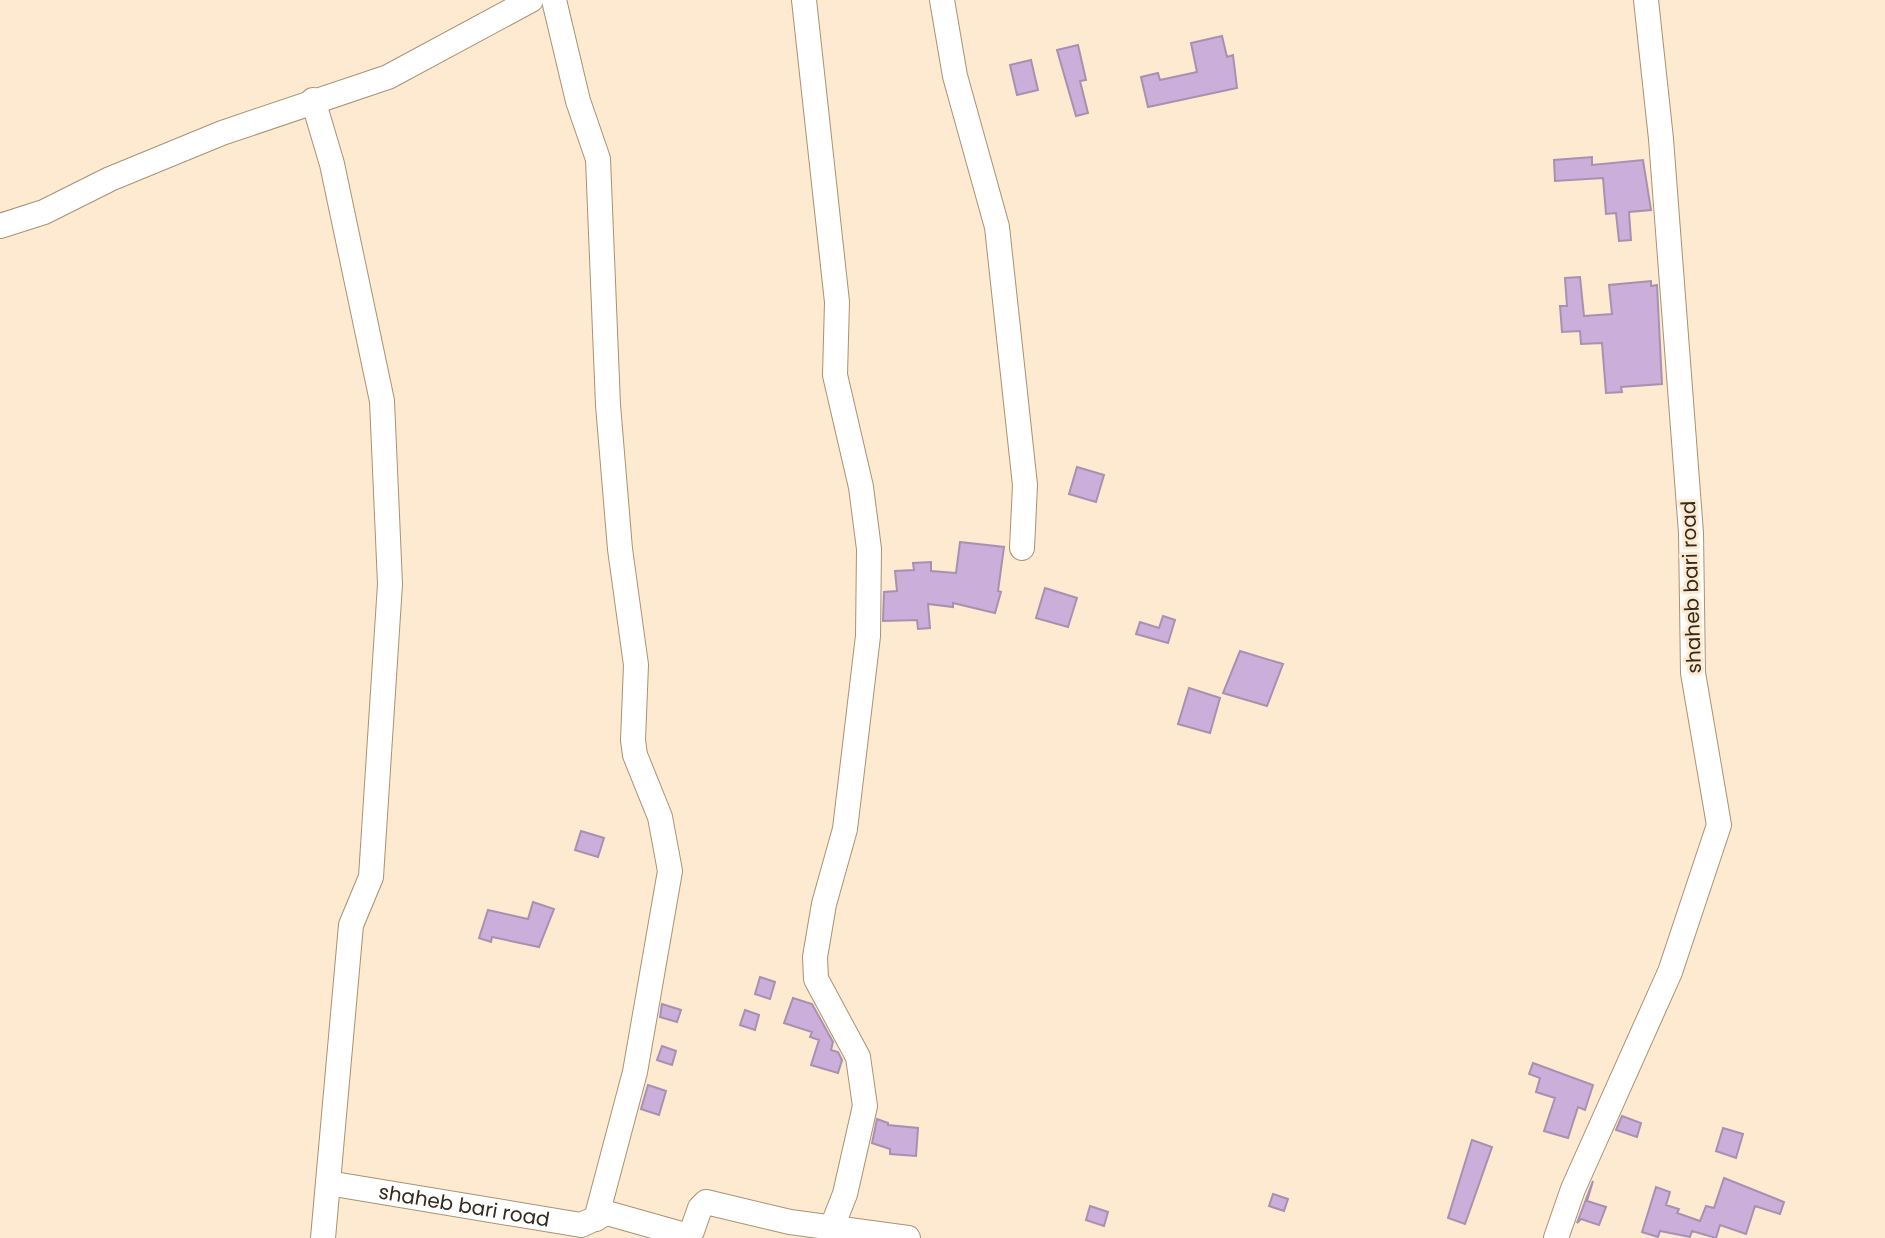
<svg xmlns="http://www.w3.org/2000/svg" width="1885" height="1238" viewBox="0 0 1885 1238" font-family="Poppins,sans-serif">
<rect width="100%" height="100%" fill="#fdead1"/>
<!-- building -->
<path fill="#cbafda" stroke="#a692b0" stroke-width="2" d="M1222,36L1227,57L1233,55L1237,88L1148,107L1141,77L1158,73L1160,80L1197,72L1191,43Z
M1078,45L1086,80L1080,81L1088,113L1076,116L1057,50Z
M1031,60L1038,90L1017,95L1010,65Z
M1592,157V165L1643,160L1651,210L1629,212L1631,240L1619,241L1616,213L1606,214L1603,178L1555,181L1554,160Z
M1580,277L1584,316L1612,314L1609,285L1651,281V286L1657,285L1662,384L1621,387L1622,392L1606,393L1602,343L1581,344L1580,331L1562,332L1560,306H1567L1565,278Z
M1077,467L1104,475L1096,502L1069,494Z
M960,542L1004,547L998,591L1001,592L995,613L953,603V607L928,604L930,628L918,629L917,620L883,621L884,592L897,591L895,571L914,570L913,563L931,562V571L956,573Z
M1045,588L1077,598L1068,627L1036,618Z
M1163,616L1175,620L1168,643L1136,634L1140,622L1159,628Z
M1240,651L1283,664L1267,706L1223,693Z
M1189,688L1220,698L1210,733L1178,724Z
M581,831L604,838L598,857L575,850Z
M533,902L554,909L539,947L492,937L491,942L479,938L488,910L528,919Z
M760,977L775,982L770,999L755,994Z
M793,998L812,1004L833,1042L831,1050L838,1052L842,1060L838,1073L811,1065L819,1040L810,1037L812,1032L784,1023Z
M662,1004L681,1010L677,1022L660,1017Z
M745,1010L759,1015L755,1030L740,1025Z
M662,1046L676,1051L672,1065L657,1060Z
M1533,1063L1593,1085L1585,1110L1578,1107L1568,1138L1544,1131L1555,1098L1536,1092L1540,1078L1529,1074Z
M648,1085L666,1091L659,1115L641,1109Z
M1622,1116L1641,1123L1637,1137L1616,1130Z
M877,1119L888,1123V1125L918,1128L916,1156L890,1154V1149L872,1143Z
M1723,1128L1743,1134L1736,1158L1716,1151Z
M1472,1140L1492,1147L1465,1224L1448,1218Z
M1724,1178L1784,1202L1780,1214L1755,1206L1746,1234L1720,1225L1716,1238L1692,1231L1690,1237L1660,1231L1658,1237L1642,1232L1656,1187L1670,1192L1666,1205L1679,1209L1677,1213L1700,1221L1706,1206L1714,1208Z
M1593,1181L1587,1201L1606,1207L1599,1225L1581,1219L1577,1223Z
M1273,1194L1288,1199L1284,1211L1269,1206Z
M1090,1206L1108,1212L1104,1226L1086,1220Z"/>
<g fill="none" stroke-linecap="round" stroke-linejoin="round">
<defs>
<g id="minor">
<path d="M554,0L578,101L598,159L608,405L620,549L636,665L633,740L635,755L660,817L670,871L635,1072L596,1219"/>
<path d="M804,0L837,302L835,375L861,487L869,549L868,636L845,829L824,904L815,957L816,979L858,1057L865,1106L845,1194L832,1227"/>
<path d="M942,0L955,76L997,227L1025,485L1022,548"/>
<path d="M313,100L332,164L382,401L390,584L371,877L351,925L323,1238"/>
<path d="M0,226L44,212L110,179L222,133L388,77L531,0"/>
<path id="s1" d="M328,1183L581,1225L607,1213L685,1235L692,1231L700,1208L706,1202L790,1222L908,1238"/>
<path d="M1556,1238L1573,1189L1670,972L1719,825L1693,673L1691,533L1661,139L1646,0"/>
</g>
</defs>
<!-- minor casing -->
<use href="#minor" stroke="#a89275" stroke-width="26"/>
<!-- minor -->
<use href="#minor" stroke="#fff" stroke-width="24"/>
</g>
<g text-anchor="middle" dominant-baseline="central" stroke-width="6" stroke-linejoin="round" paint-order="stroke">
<!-- street labels -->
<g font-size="20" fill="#332a1e" stroke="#fdead1">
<text transform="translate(1691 587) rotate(-92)">shaheb bari road</text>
<text stroke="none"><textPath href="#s1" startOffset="138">shaheb bari road</textPath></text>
</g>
</g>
</svg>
